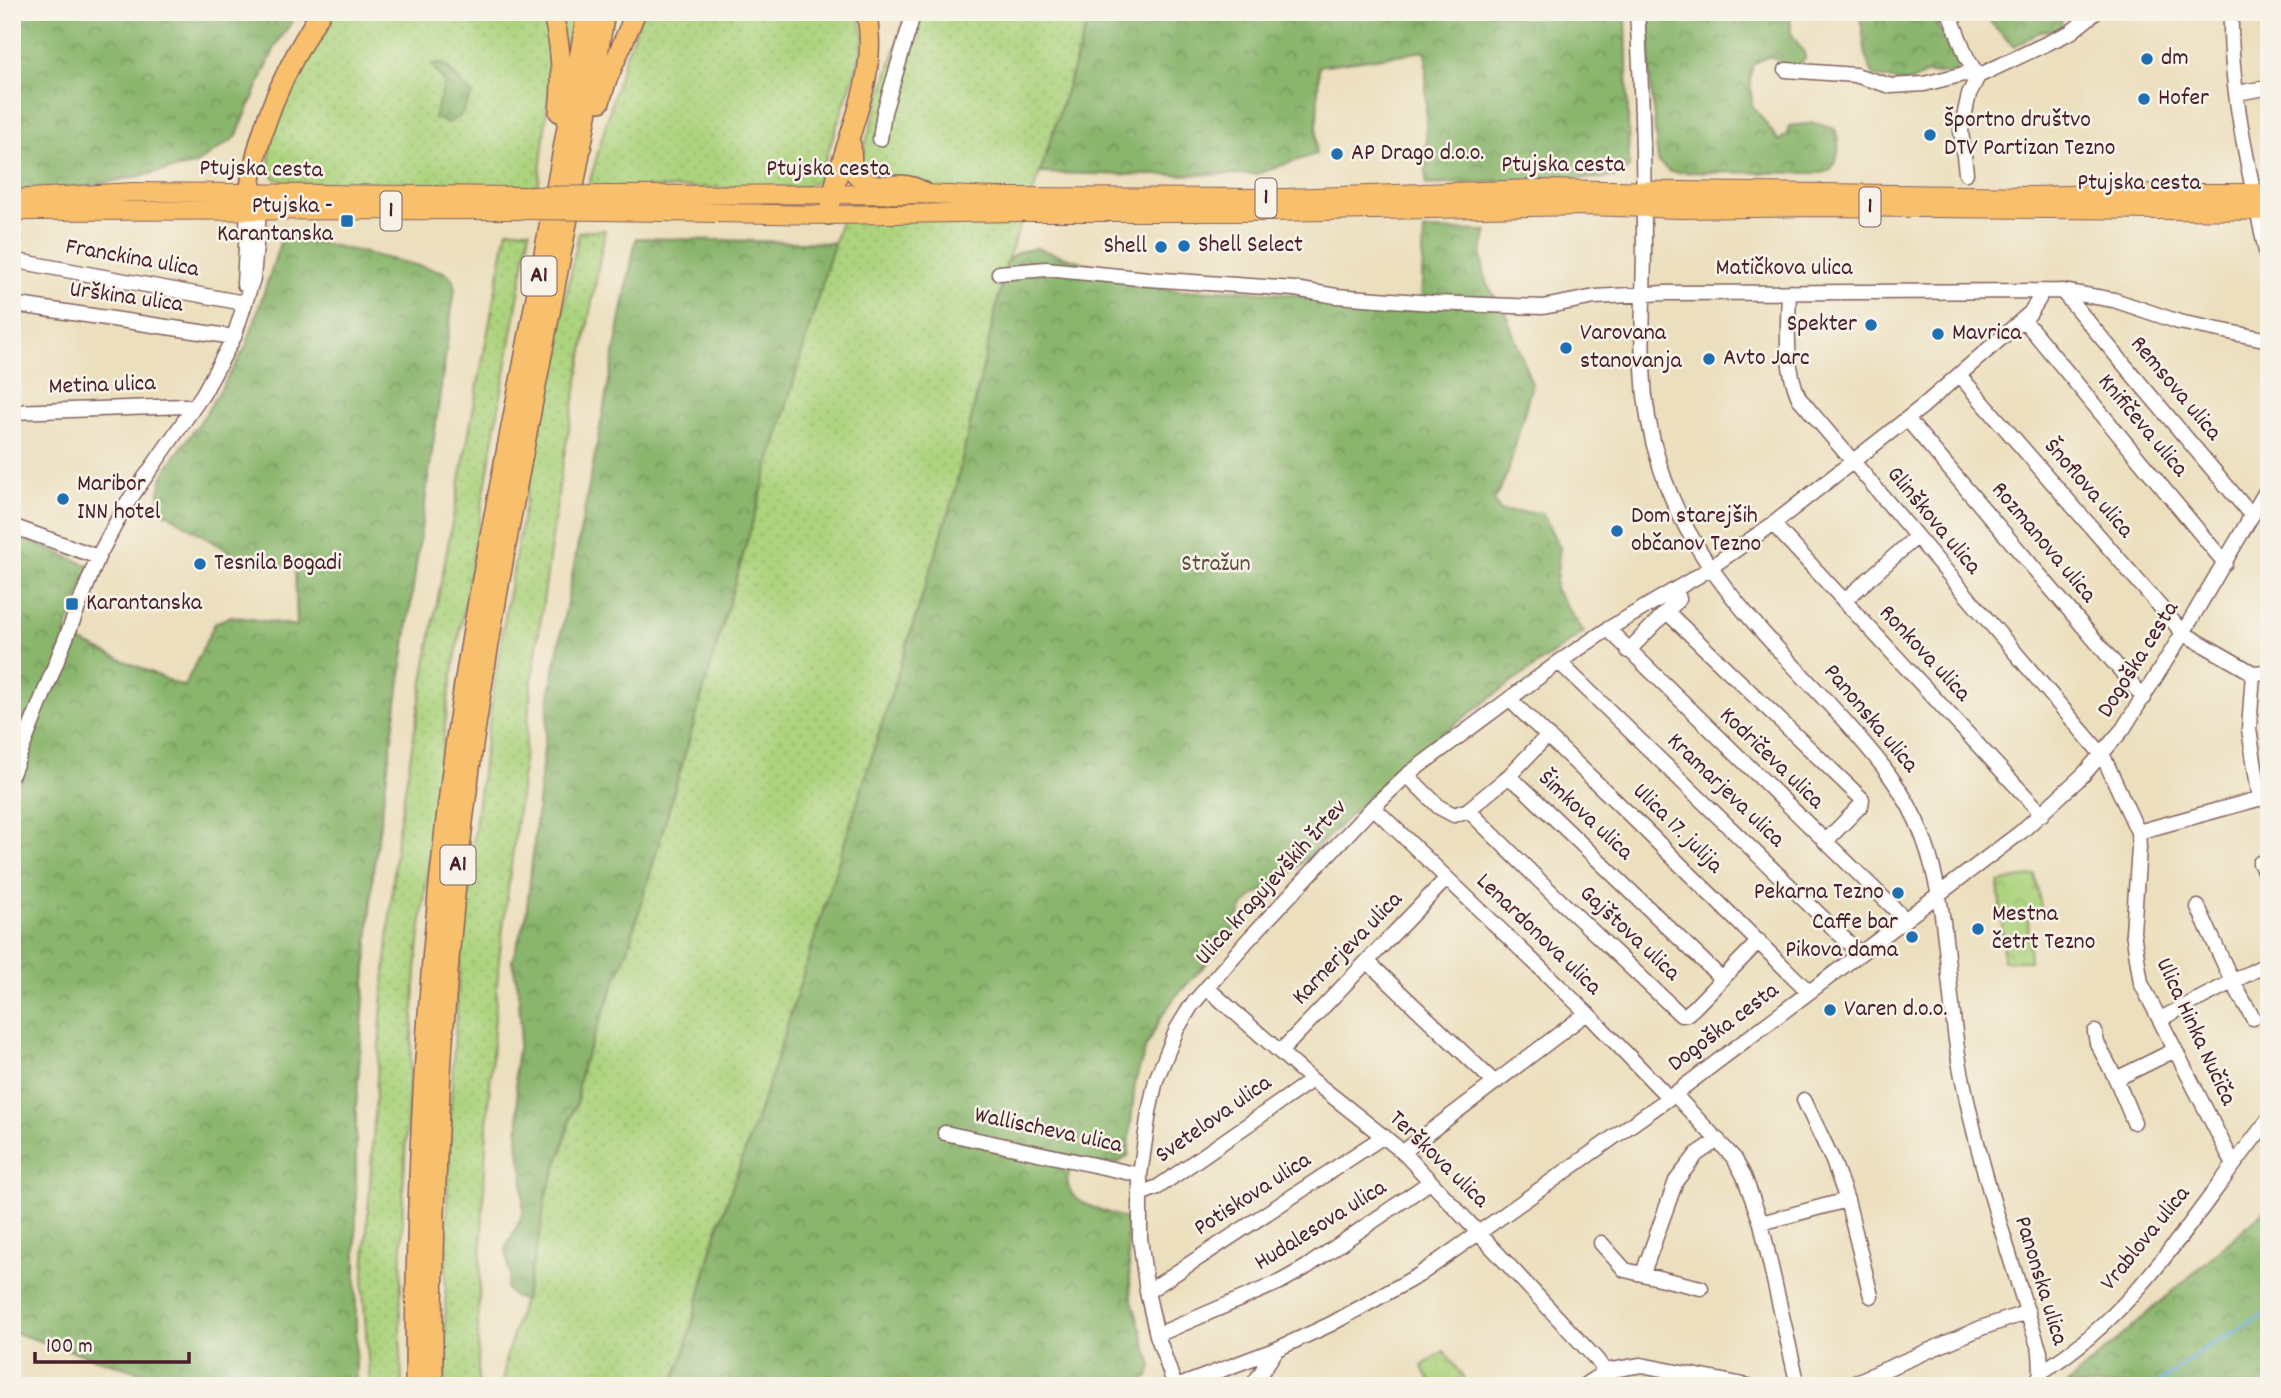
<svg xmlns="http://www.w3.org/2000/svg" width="2281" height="1398" viewBox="0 0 2281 1398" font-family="Dekko,sans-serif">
<defs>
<pattern id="grass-dots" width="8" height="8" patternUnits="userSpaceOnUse" patternTransform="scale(1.75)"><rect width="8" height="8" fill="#acd37d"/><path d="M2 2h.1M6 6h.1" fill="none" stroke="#96b56c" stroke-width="1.8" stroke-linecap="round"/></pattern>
<pattern id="forest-crowns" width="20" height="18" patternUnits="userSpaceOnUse" patternTransform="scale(1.75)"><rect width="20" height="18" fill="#89b56c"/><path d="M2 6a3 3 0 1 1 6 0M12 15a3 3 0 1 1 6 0" fill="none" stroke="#729359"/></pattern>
<pattern id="park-crowns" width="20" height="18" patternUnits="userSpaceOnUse" patternTransform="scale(1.75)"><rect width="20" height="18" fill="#acd37d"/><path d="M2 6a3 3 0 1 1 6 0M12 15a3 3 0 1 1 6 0" fill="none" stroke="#96b56c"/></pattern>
</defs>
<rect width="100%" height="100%" fill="#f7f3e8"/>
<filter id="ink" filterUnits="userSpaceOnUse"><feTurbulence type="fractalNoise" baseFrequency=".0143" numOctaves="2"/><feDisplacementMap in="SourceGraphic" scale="14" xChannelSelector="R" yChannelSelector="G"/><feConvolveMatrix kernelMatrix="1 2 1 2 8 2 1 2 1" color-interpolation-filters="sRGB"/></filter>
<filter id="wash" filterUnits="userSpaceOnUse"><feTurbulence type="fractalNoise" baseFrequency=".00686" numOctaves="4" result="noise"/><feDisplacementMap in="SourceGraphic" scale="28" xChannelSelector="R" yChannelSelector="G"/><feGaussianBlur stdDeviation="1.57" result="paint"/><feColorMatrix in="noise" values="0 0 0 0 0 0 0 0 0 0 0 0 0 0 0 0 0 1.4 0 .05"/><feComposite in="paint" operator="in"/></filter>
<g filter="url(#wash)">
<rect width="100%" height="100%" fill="#ecdfbd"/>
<!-- grass -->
<path fill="url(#grass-dots)" stroke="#7b7954" stroke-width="2" d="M329,12H544L551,36L552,70L538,188L287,183C281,181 276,180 272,175C260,156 290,79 300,59C308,43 319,28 329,12Z
M556,12H574L569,47H564Z
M642,12H859L863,36L860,58L818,181L802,188H588L623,63Z
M907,12H1091L1040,173L1007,261L954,495L768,1086L716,1233L684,1355L671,1386H503L505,1362L534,1261L546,1196L562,1150L571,1116L578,1100V1084L583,1064L628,949L834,243Z
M507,230H530L448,700L416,969L403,1193L400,1330L402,1386H370L363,1289L381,1018L397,837L429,646Z
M605,230L561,473L531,688L521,788L499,959L487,1126L478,1317V1386H445C445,1222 449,1058 467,895C479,789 493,682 512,576C532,461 556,347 579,232Z"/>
<!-- forest -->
<path fill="url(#forest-crowns)" stroke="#6a6a4c" stroke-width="2" d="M12,12H298L275,47L236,137L194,165L85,187L12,191Z
M1091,12H1626L1629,168L1617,177L1426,185V51L1319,66L1316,154L1256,174L1145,175L1040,173Z
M1649,12H1790L1791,33L1804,53L1805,58L1799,65H1788L1769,56L1753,64L1750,77L1752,105L1779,141L1787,134L1789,126L1815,123L1835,129C1841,145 1840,171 1820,173L1670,172L1658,162L1650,76Z
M1859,12H1945L1948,21L1936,26L1963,58L1960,67L1954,73L1926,74L1907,83L1874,76C1862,55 1865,35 1859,12Z
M1981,12H2059L2062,20L2061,27L2054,30L2041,31L2014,47Z
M432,64H444L472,95L460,116L448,123L434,118L445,83Z
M1424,230L1487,231L1481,255L1486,283L1505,312L1532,384L1508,472L1494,501L1500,511L1542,513L1560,548L1555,589L1584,632L1501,690L1402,764L1282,882L1254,895L1243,906L1232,933L1218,951L1176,996L1162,1016L1146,1047L1135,1082L1128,1156L1118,1163L1073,1164C1051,1202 1099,1208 1126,1219L1131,1297L1152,1366L1149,1377L1139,1386H671L684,1355L716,1233L768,1086L954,495L1007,261L1018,252L1036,248L1119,273L1137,285L1182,291L1243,290L1293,295L1400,313L1408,309L1421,307Z
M283,234L445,272L452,278L455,287L373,874L356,1109V1386H182L12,1332V533L90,566L65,635L184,687L215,623L231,616L297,626L295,567L248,563L163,511L159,493L162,479L168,466L205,415L246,347Z
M636,238L834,243L628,949L583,1064L578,1084V1100L571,1116L562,1150L546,1196L540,1234L524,1301L514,1297L506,1289L510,1276L506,1248L523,1214V1173L518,1144L519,1122L515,1071L521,1027L518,987L512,961L526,917L550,692Z
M2269,1208V1386H2065L2262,1213Z"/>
<!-- park -->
<path fill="url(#park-crowns)" stroke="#7b7954" stroke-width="2" d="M2035,875L2042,913L2001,915L1998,883Z
M2002,918H2028L2030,961H2003Z
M1444,1351L1467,1383L1463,1386H1432L1422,1366Z"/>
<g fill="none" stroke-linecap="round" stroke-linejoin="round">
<!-- stream -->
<path stroke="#65acdb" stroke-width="3.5" d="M2155,1386L2204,1349L2269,1311"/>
</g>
</g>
<g filter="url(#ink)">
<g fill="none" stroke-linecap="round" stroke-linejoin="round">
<defs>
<path id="minor" d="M1637,12C1642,89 1644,167 1644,244C1644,286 1641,326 1643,368C1645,436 1667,502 1705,559C1743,617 1795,666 1842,718C1874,754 1906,790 1923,837C1950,909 1946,990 1960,1066C1978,1163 2010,1257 2040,1352L2041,1372L2036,1386
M1949,12L1967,58L1978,76
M2231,12C2229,94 2253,186 2269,267
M1786,70L1855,75L1891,86L1924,84L1964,74L1978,76
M2237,93L2260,89
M880,139L884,112L914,12
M1966,173L1961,131L1969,94L1978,76L2071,32L2096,12
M12,260L244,303
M999,273L1046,269L1149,279L1295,289L1336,296L1433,303L1543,307L1595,297L1665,293L2062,291L2114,300L2179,322L2269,340
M244,284L248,211
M2062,291L2252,516
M1789,292C1788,328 1784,364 1799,398L2103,756L2138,832L2139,848L2133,932L2141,983L2233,1163
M12,304L234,337
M2023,319L2225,563
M1959,375L2183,633L2253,673L2269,672
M12,412L185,406L192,410
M1907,419L2144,698
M1773,524L2042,814
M12,526L98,557
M1844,601L1916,537
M1667,612L1862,799L1861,805L1825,842
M1608,629L1905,919
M1628,651L1679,599L1676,589
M1559,662L1859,953
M2253,673L2249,729L2260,799
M1510,700L1626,811L1809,992
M12,774L98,557L125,506L203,394L234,337L253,278L259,212
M1407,775L1439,807L1454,815L1468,810L1508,777L1522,787L1722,979
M1508,777L1548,735
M1373,807L1587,1013L1669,1098
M1468,810L1549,890L1681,1015L1687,1014L1694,1008L1759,941
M2138,832L2269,796
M2260,863L2269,880
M2198,907L2232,981L2253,1018
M1368,962L1495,1083
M1207,988L1312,1080L1403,1152L1597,1360L1615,1386
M2160,1019L2269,963
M2095,1032L2097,1043L2116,1079L2134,1122
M1281,1051L1446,879
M2116,1079L2175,1050
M1674,1094L1734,1158L1744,1176L1761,1223L1798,1386
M1804,1100L1833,1161L1847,1200L1871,1296
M945,1133L1140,1175
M1403,1152L1587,1013
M1140,1194L1158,1187L1312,1080
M1761,1223L1847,1200
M1601,1243L1625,1270L1701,1288
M1643,1273L1676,1181L1697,1154L1718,1140
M1147,1292L1384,1136
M1157,1335L1280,1282L1305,1268L1430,1182
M2041,1372C2140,1312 2198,1207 2269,1119
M1175,1386L1157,1335L1147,1292L1140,1238V1175L1149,1112L1156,1080L1177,1029L1191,1006L1247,941L1373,807L1407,775L1559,662L1608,629L1698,576L1773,524L1922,407L2030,313L2039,299L2040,291
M1179,1386L1277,1349L1331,1324L1419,1275L1669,1098L2021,832L2084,774L2123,729L2183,633L2269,486
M1252,1386L1277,1349
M1583,1386L1606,1371L1641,1365L1749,1386
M1847,1386L1981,1328L2028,1312"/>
<path id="major" d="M604,195L926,194L996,197L1285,198L1536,189L2033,196L2133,193H2269
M12,199L132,192L523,196
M12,211L522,210
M603,211L829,215L1019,212H1272L1584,206L1681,209L1814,207L2269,211"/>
<path id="highway" d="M552,12C561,43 563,79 559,112
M600,102L606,82L636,12
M851,145L852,169C874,200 899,173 926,194
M249,194C257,128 285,68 321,12
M829,215C838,147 882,82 866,12
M415,1386C415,1168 427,955 456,739C472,624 495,510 517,396C542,268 565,140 587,12
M433,1386C432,1169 443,954 474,739C510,495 565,255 605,12"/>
</defs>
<!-- minor casing -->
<use href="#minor" stroke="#83625e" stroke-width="17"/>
<!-- major casing -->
<use href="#major" stroke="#83625e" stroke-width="20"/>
<!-- highway casing -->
<use href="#highway" stroke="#83625e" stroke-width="22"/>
<!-- minor -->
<use href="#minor" stroke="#fff" stroke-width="14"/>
<!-- major -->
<use href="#major" stroke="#f8bf6c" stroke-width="18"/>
<!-- highway -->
<use href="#highway" stroke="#f8bf6c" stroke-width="19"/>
<defs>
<path id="major-bridge" d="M523,196L604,195
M522,210L603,211"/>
</defs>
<!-- major-bridge casing -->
<use href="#major-bridge" stroke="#83625e" stroke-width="20" stroke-linecap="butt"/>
<!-- major-bridge -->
<use href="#major-bridge" stroke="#f8bf6c" stroke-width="18"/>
</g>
</g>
<!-- markers -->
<g fill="#1f6fb2" stroke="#f7f3e8" stroke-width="2.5">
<circle cx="2147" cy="59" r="7"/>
<circle cx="2144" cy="99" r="7"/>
<circle cx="1930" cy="135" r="7"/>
<circle cx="1337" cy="154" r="7"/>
<rect x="340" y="214" width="14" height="14" rx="3.5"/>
<circle cx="1184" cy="246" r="7"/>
<circle cx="1161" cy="247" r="7"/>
<circle cx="1871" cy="325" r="7"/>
<circle cx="1938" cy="334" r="7"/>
<circle cx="1566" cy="348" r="7"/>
<circle cx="1709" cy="359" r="7"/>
<circle cx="63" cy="499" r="7"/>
<circle cx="1617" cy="531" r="7"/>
<circle cx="200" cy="564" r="7"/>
<rect x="65" y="597" width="14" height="14" rx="3.5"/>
<circle cx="1898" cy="893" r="7"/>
<circle cx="1978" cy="929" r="7"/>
<circle cx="1912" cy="937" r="7"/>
<circle cx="1830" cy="1010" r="7"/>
</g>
<g text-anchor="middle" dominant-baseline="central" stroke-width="5" stroke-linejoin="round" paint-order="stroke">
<!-- shield labels -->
<g fill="#f7f3e8" stroke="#7e5f64" stroke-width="2">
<rect x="1255.5" y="178.5" width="21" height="39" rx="5"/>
<rect x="1859.5" y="187.5" width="21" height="39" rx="5"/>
<rect x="380.5" y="191.5" width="21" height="39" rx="5"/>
<rect x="521.5" y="256.5" width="35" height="39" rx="5"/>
<rect x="440.5" y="845.5" width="35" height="39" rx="5"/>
</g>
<g font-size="23" font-weight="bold" fill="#4a1f2b">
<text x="1266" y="198">1</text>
<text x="1870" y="207">1</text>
<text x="391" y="211">1</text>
<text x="539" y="276">A1</text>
<text x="458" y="865">A1</text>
</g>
<!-- poi labels -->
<g font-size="24" fill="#4a1f2b" stroke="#f7f3e8" text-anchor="start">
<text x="2161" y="59">dm</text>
<text x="2158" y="99">Hofer</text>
<text x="1944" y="121">Športno društvo<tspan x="1944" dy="28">DTV Partizan Tezno</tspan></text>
<text x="1351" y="154">AP Drago d.o.o.</text>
<text x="333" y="207" text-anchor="end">Ptujska -<tspan x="333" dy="28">Karantanska</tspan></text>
<text x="1198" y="246">Shell Select</text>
<text x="1147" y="247" text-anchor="end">Shell</text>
<text x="1857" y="325" text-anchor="end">Spekter</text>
<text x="1580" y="334">Varovana<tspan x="1580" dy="28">stanovanja</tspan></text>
<text x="1952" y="334">Mavrica</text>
<text x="1723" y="359">Avto Jarc</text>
<text x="77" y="485">Maribor<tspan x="77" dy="28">INN hotel</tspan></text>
<text x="1631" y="517">Dom starejših<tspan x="1631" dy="28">občanov Tezno</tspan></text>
<text x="214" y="564">Tesnila Bogadi</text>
<text x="86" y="604">Karantanska</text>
<text x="1884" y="893" text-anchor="end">Pekarna Tezno</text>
<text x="1992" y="915">Mestna<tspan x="1992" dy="28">četrt Tezno</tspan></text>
<text x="1898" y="923" text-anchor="end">Caffe bar<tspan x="1898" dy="28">Pikova dama</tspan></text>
<text x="1844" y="1010">Varen d.o.o.</text>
</g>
<!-- street labels -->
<g font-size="24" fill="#4a1f2b" stroke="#f7f3e8">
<text x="1563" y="166">Ptujska cesta</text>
<text transform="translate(261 170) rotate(1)">Ptujska cesta</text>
<text x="828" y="170">Ptujska cesta</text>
<text x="2139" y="184">Ptujska cesta</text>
<text transform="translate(132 259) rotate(10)">Franckina ulica</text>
<text x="1784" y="269">Matičkova ulica</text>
<text transform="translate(126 298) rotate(8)">Urškina ulica</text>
<text transform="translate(102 386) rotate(-2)">Metina ulica</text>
<text transform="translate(2175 389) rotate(50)">Remsova ulica</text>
<text transform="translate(2142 426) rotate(50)">Knifičeva ulica</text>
<text transform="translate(2088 489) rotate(49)">Šnoflova ulica</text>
<text transform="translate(1933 521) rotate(50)">Glinškova ulica</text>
<text transform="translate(2043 543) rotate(50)">Rozmanova ulica</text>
<text transform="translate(1924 654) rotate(47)">Ronkova ulica</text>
<text transform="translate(2139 660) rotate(-58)">Dogoška cesta</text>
<text transform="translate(1870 719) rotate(50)">Panonska ulica</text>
<text transform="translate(1771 759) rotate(44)">Kodričeva ulica</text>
<text transform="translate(1725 791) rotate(44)">Kramarjeva ulica</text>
<text transform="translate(1585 816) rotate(43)">Šimkova ulica</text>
<text transform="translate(1677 829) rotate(45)">Ulica 17. julija</text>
<text transform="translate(1272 883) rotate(-48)">Ulica kragujevških žrtev</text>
<text transform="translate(1629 934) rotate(43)">Gajštova ulica</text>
<text transform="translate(1538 935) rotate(44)">Lenardonova ulica</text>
<text transform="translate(1348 949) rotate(-46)">Karnerjeva ulica</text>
<text transform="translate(1724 1028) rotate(-37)">Dogoška cesta</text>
<text transform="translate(2195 1032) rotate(65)">Ulica Hinka Nučiča</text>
<text transform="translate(1214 1120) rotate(-35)">Svetelova ulica</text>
<text transform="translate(1048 1131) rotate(12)">Wallischeva ulica</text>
<text transform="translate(1438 1160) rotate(44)">Terškova ulica</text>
<text transform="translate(1253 1195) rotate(-33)">Potiskova ulica</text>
<text transform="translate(1321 1226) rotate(-32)">Hudalesova ulica</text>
<text transform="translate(2146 1239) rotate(-51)">Vrablova ulica</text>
<text transform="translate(2040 1281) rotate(73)">Panonska ulica</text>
</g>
<!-- park labels -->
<g font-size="24" fill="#624c40" stroke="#f7f3e8">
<text x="1216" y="565">Stražun</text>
</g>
</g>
<!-- margin -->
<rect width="2281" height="1398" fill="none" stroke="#f7f3e8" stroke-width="42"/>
<!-- scale -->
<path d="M35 1352v10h154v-10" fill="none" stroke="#4a1f2b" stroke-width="3.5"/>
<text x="46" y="1352" font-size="21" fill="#4a1f2b" stroke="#f7f3e8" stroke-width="5" paint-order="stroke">100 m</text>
</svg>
